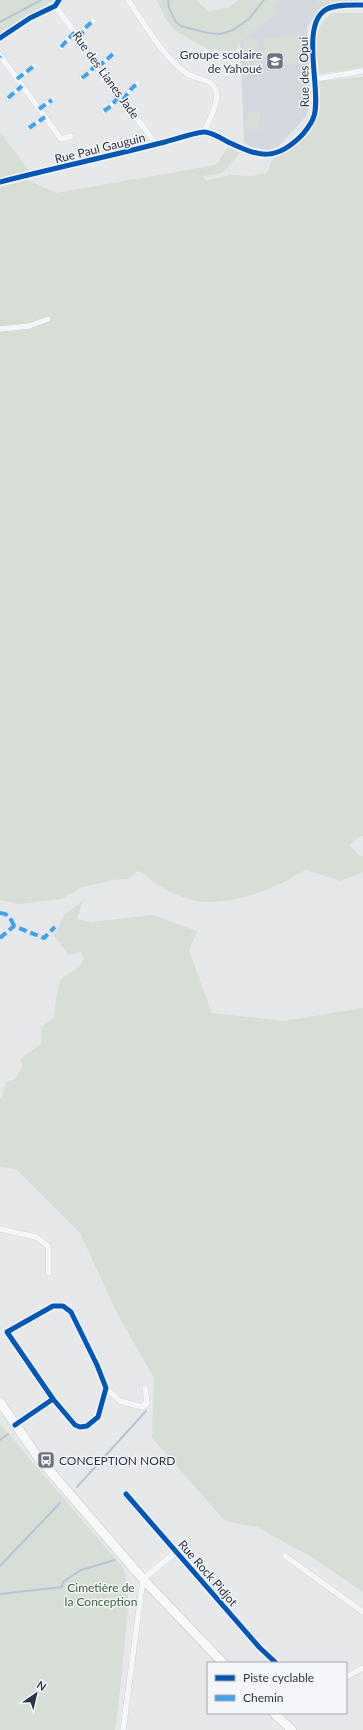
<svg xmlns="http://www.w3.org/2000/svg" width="363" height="1730" viewBox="0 0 363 1730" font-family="Lato,sans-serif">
<rect width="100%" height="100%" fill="#e6e8ea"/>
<!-- built -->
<path fill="#d4d7dd" d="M282,0H317L321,7L307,27L310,96L307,115L279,146L268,150L251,147L244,142L240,40L277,14L274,7Z"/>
<!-- green -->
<path fill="#d6ded6" d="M0,0H54L0,33Z
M157,0H196L208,11L227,8L239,0H282L274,7L277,14L240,40L236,51L207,49L174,30L165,18Z
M317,0H362L321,7Z
M332,13H363V67L320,74C315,51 311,29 332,13Z
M302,35L303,63L265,66L263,38Z
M257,39L259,67L245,68L243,40Z
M363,77V836L359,837L350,845L358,855L363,856V872L341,881L306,870C294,875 284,883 273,887C251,897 212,907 189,899C180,896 162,889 155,883C147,877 149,875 138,871L128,879L113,880L83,887L61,899L18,904L0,900V187L27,180L56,193L216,165L228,147L240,153L222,173L203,176L205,181L230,175L252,176L267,173L272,160L306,137L317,119L318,81Z
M260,112L259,130L249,128L247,138L246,113Z
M0,132L30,172L0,178Z
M83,901L77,919L91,922L153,915L197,931L189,951L212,1013L284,1021L363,1008V1592L313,1558L257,1527L225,1521L152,1438L154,1378L118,1315L80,1233L16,1169L0,1167V1099L3,1096L6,1082L15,1079L23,1066L20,1059L42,1043L41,1027L54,1018L56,998L61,979L79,967L84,959L81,952L69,955L54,936L64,915Z
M0,1424L123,1568C131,1592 127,1614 125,1638C123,1669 119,1699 115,1730H0Z"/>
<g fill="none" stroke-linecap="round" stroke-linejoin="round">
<!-- stream -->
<path stroke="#b4c4d5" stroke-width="2" d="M168,0L169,8L176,22L181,26L208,33L221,34L233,30L249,19L264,0
M0,22L41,0
M0,1440L8,1434
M77,1487L146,1411
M0,1566L60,1503
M0,1594L62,1587L63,1582L81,1570L115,1560"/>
<defs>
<path id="street" d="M128,0C145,24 161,55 186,73C195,80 212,77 216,91C219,105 209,119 204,132
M55,6L79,38L98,67L156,144
M0,38L30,18L55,6L59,0
M79,38L85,28L93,21
M61,47L75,32
M0,55L61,139L71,136
M98,67L113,54
M82,78L90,72L96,64
M17,79L34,66
M315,79L363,71
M8,98L22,86
M123,100L130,90L138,83
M39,109L52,100
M104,111L111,106L120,95
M29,128L45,117
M204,132C223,139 241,151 261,154C273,157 281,150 291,144C301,139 313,125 315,114C319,89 302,22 327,9C337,4 352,5 363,5
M0,182L204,132
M0,329L29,326L48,319
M0,1229L36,1237L48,1246C50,1255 47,1263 49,1273
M106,1388L120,1401L142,1407L147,1403L145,1388
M15,1425L53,1399L75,1425L80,1427L87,1426L98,1417L106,1388L97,1365L71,1312L63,1306H53L7,1332L53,1399
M126,1494L259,1647L276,1663
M285,1556L363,1612
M346,1677L363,1668
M123,1730L143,1579L176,1552"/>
<path id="primary" d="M0,1402L37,1456L143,1579L223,1663
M274,1713L292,1730"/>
</defs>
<!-- street casing -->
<use href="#street" stroke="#c4c6c8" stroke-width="6"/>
<!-- primary casing -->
<use href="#primary" stroke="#c2c5c8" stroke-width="10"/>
<!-- street -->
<use href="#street" stroke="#f5f6f7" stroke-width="5.5"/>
<!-- primary -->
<use href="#primary" stroke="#f8f8f8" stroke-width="9"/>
<!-- quiet -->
<path stroke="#3ea3ec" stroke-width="4" stroke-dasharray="8 4" stroke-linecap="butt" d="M79,38L85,28L93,21
M61,47L75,32
M0,57L1,56
M98,67L113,54
M82,78L90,72L96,64
M17,79L34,66
M8,98L22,86
M123,100L130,90L138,83
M39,109L52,100
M104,111L111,106L120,95
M29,128L45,117
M0,913C8,913 11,919 14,926
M0,938L14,926L44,938L55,927"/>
<defs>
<path id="cycleway" d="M0,38L30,18L55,6L59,0
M0,182C55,168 110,156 165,142C172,140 200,131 205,132C213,133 221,138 228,142C260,157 276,162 303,134C307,129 312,123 314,116C322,91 299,23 327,9C337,4 352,5 363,5
M15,1425L53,1399L75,1425L80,1427L87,1426L98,1417L106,1388L97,1365L71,1312L63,1306H53L7,1332L53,1399
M126,1494L259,1647L276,1663"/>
</defs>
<!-- cycleway casing -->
<use href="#cycleway" stroke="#f4f6f9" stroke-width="8"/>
<!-- cycleway -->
<use href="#cycleway" stroke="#0057b8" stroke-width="5"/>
</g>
<!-- icons -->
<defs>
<symbol id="school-square" viewBox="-11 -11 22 22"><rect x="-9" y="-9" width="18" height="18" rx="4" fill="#6c737f" stroke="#f4f6f9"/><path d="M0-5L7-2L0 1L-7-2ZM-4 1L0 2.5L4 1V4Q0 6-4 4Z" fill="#fff"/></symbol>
<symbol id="bus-square" viewBox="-11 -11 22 22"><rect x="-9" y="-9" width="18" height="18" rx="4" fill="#6c737f" stroke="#f4f6f9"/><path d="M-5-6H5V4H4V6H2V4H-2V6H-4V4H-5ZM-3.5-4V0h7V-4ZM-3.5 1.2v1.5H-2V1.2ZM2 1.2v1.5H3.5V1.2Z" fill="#fff"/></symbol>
</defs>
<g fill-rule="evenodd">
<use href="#school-square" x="265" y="51" width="20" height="20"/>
<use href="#bus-square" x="36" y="1450" width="20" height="20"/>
</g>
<g text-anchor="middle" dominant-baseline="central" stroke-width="3" stroke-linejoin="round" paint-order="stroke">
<!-- poi labels -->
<g font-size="12" fill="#2b3445" stroke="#f4f6f9" text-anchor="end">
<text x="262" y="54">Groupe scolaire<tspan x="262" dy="14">de Yahoué</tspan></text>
<text x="59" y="1460" text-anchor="start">CONCEPTION NORD</text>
</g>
<!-- street labels -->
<g font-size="12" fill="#2b3445" stroke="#f4f6f9">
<text transform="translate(304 72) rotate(-91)">Rue des Opui</text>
<text transform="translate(106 75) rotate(54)">Rue des Lianes Jade</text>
<text transform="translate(100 148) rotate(-14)">Rue Paul Gauguin</text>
<text transform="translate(208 1573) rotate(49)">Rue Rock Pidjot</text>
</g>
<!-- park labels -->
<g font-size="12" fill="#3f6138" stroke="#f4f6f9">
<text x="101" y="1587">Cimetière de<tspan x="101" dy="14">la Conception</tspan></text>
</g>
</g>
<!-- legend -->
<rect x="207" y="1662" width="140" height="52" fill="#f4f6f9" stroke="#a4a8b1"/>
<rect x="215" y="1675" width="20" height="6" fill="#0057b8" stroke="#a4a8b1"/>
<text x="243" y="1682" font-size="12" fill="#2b3445">Piste cyclable</text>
<rect x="215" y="1695" width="20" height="6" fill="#3ea3ec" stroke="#a4a8b1"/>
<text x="243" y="1702" font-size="12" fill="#2b3445">Chemin</text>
<!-- north arrow -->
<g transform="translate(36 1694) rotate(34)" stroke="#f4f6f9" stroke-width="3" paint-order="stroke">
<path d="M0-3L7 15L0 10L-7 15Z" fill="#2b3445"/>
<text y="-6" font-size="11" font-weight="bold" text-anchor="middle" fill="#2b3445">N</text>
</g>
</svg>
